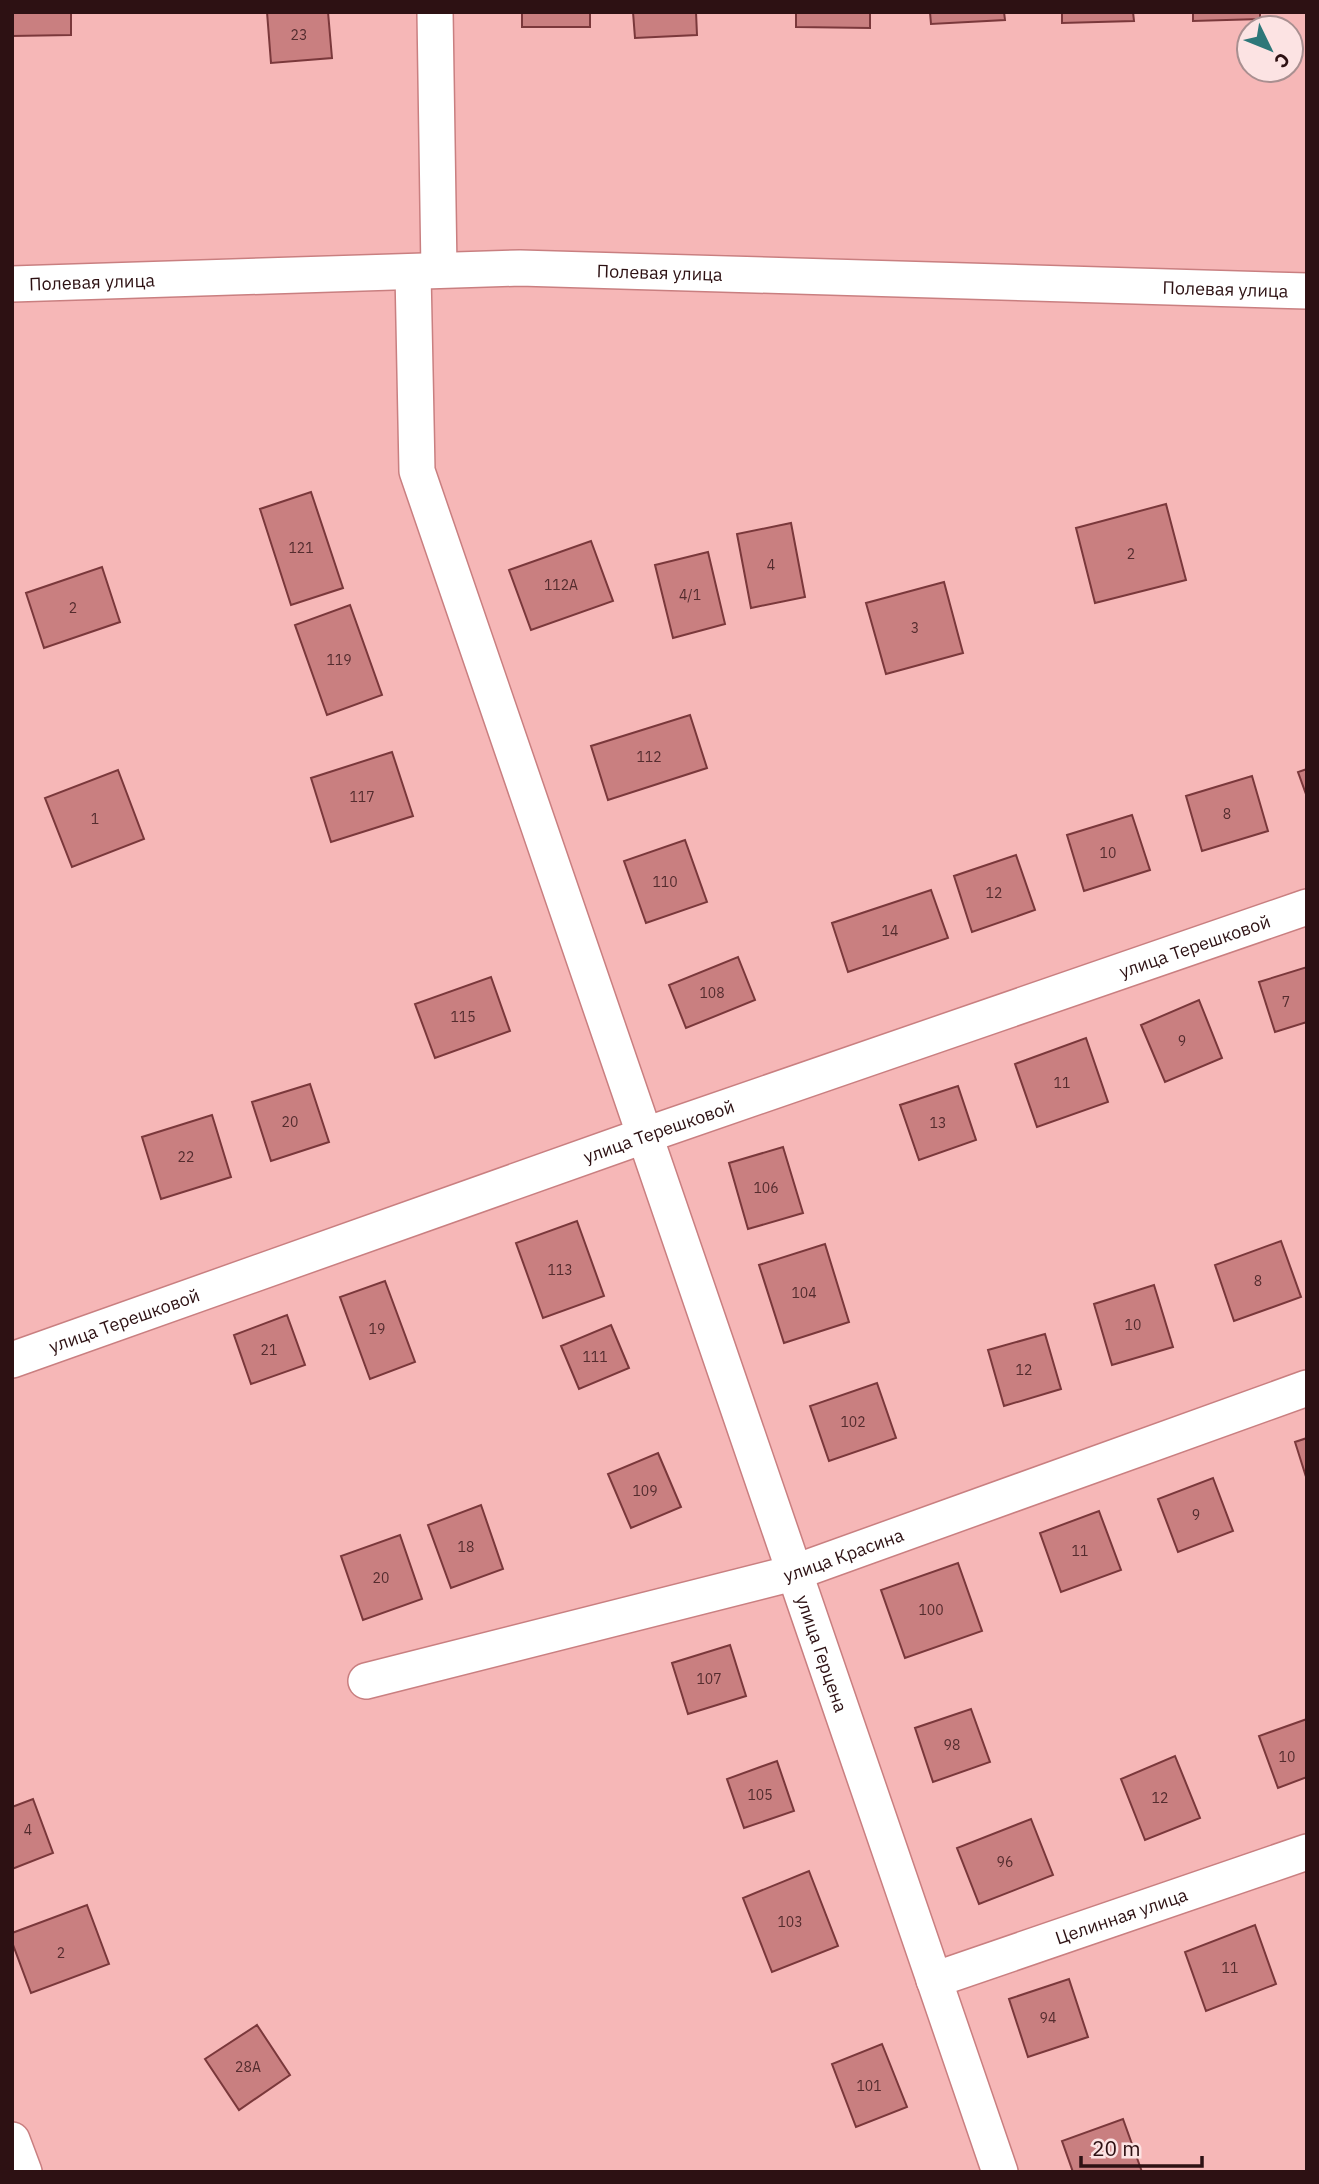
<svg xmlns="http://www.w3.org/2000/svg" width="1319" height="2184" font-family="'IBM Plex Sans',sans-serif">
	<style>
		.building { fill: #c97f80; stroke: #7a383b; stroke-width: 2 }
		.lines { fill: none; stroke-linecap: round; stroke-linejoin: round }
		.minor-casing { stroke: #c97f80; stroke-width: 38 }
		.minor { stroke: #fff; stroke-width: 35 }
		.labels { text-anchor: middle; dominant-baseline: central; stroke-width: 5; stroke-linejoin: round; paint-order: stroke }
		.number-label { font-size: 14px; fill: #542c2e }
		.street-label { font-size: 18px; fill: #2d1113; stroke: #fce3e3 }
	</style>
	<rect width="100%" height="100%" fill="#f6b7b7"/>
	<path class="building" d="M 12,12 L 71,12 L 71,35 L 12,36 Z
		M 267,12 L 328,12 L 332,58 L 271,63 Z
		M 522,12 L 590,12 L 590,27 L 522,27 Z
		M 633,12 L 696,12 L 697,35 L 635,38 Z
		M 796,12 L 870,12 L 870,28 L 796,27 Z
		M 930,12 L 1004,12 L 1005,20 L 931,24 Z
		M 1062,12 L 1133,12 L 1134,21 L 1062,23 Z
		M 1193,12 L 1260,12 L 1260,19 L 1193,21 Z
		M 311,492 L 343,588 L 291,605 L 260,509 Z
		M 1166,504 L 1186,580 L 1095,603 L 1076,528 Z
		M 791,523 L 805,597 L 751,608 L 737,534 Z
		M 591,541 L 613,601 L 531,630 L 509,570 Z
		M 708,552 L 725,624 L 673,638 L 655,565 Z
		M 102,567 L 120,622 L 44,648 L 26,593 Z
		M 944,582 L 963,653 L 886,674 L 866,603 Z
		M 350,605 L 382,695 L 327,715 L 295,625 Z
		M 690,715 L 707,768 L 608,800 L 591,746 Z
		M 392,752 L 413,816 L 331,842 L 311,778 Z
		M 1307,769 L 1307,797 L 1298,772 Z
		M 118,770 L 144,839 L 72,867 L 45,798 Z
		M 1252,776 L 1268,831 L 1202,851 L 1186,796 Z
		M 1132,815 L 1150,870 L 1084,891 L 1067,835 Z
		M 685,840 L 707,902 L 646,923 L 624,861 Z
		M 1016,855 L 1035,910 L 972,932 L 954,876 Z
		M 931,890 L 948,938 L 848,972 L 832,923 Z
		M 738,957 L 755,1000 L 686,1028 L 669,985 Z
		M 1307,967 L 1307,1022 L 1275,1032 L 1259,982 Z
		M 491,977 L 510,1031 L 435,1058 L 415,1004 Z
		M 1199,1000 L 1222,1058 L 1165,1082 L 1141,1025 Z
		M 1086,1038 L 1108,1102 L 1037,1127 L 1015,1064 Z
		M 310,1084 L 329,1142 L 271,1161 L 252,1102 Z
		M 958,1086 L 976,1140 L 919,1160 L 900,1105 Z
		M 212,1115 L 231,1177 L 161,1199 L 142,1137 Z
		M 783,1147 L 803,1213 L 748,1229 L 729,1163 Z
		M 577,1221 L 604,1296 L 543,1318 L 516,1243 Z
		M 1281,1241 L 1301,1297 L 1234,1321 L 1215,1265 Z
		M 825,1244 L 849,1322 L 784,1343 L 759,1265 Z
		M 385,1281 L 415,1362 L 370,1379 L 340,1297 Z
		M 1154,1285 L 1173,1347 L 1112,1365 L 1094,1304 Z
		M 287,1315 L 305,1365 L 251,1384 L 234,1335 Z
		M 611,1325 L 629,1368 L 579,1389 L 561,1346 Z
		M 1045,1334 L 1061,1389 L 1004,1406 L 988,1350 Z
		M 877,1383 L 896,1438 L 829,1461 L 810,1406 Z
		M 1307,1438 L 1307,1480 L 1295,1442 Z
		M 658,1453 L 681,1507 L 631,1528 L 608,1474 Z
		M 1213,1478 L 1233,1531 L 1178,1552 L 1158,1499 Z
		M 481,1505 L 503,1569 L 451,1588 L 428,1525 Z
		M 1099,1511 L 1121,1570 L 1061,1592 L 1040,1533 Z
		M 400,1535 L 422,1599 L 363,1620 L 341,1556 Z
		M 958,1563 L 982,1631 L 905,1658 L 881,1590 Z
		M 730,1645 L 746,1696 L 688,1714 L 672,1663 Z
		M 971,1709 L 990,1762 L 933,1782 L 915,1728 Z
		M 1307,1719 L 1307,1777 L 1278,1788 L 1259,1736 Z
		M 1175,1756 L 1200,1818 L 1145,1840 L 1121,1779 Z
		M 777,1761 L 794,1811 L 744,1828 L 727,1779 Z
		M 33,1799 L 53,1853 L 12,1869 L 12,1807 Z
		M 1031,1819 L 1053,1875 L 979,1904 L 957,1848 Z
		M 809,1871 L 838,1946 L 772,1972 L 743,1898 Z
		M 87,1905 L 109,1964 L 31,1993 L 12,1942 L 12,1933 Z
		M 1255,1925 L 1276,1984 L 1206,2011 L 1185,1952 Z
		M 1069,1979 L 1088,2037 L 1028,2057 L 1009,1999 Z
		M 257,2025 L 290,2075 L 239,2110 L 205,2059 Z
		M 882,2044 L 907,2107 L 856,2127 L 832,2064 Z
		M 1123,2119 L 1142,2172 L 1073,2172 L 1062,2141 Z"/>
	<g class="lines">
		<defs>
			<g id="minor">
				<path d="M 435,12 L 439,270"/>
				<path id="s1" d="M 413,272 L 417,471 L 1000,2172"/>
				<path id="s2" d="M 12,284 L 520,268 L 1307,291"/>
				<path id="s3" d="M 12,1360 L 643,1136 L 1307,907"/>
				<path id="s4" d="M 366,1681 L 793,1573 L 1307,1388"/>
				<path id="s5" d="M 934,1980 L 1307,1852"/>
				<path d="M 12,2140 L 24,2172"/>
			</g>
		</defs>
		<use href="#minor" class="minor-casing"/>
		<use href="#minor" class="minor"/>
	</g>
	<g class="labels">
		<g class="number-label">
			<text x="299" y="35">23</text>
			<text x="301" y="548">121</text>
			<text x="1131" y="554">2</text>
			<text x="771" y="565">4</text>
			<text x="561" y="585">112А</text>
			<text x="690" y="595">4/1</text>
			<text x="73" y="608">2</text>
			<text x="915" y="628">3</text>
			<text x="339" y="660">119</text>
			<text x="649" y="757">112</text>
			<text x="362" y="797">117</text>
			<text x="1227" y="814">8</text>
			<text x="95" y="819">1</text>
			<text x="1108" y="853">10</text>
			<text x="665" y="882">110</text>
			<text x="994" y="893">12</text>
			<text x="890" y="931">14</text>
			<text x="712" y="993">108</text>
			<text x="1286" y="1002">7</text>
			<text x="463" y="1017">115</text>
			<text x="1182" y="1041">9</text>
			<text x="1062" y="1083">11</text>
			<text x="290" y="1122">20</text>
			<text x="938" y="1123">13</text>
			<text x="186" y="1157">22</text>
			<text x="766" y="1188">106</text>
			<text x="560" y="1270">113</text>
			<text x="1258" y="1281">8</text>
			<text x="804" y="1293">104</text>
			<text x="1133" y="1325">10</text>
			<text x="377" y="1329">19</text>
			<text x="269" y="1350">21</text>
			<text x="595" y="1357">111</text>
			<text x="1024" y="1370">12</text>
			<text x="853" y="1422">102</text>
			<text x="645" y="1491">109</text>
			<text x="1196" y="1515">9</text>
			<text x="466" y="1547">18</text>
			<text x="1080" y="1551">11</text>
			<text x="381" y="1578">20</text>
			<text x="931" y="1610">100</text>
			<text x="709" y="1679">107</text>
			<text x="952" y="1745">98</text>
			<text x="1287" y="1757">10</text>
			<text x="760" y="1795">105</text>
			<text x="1160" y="1798">12</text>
			<text x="28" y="1830">4</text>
			<text x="1005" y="1862">96</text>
			<text x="790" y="1922">103</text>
			<text x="61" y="1953">2</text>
			<text x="1230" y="1968">11</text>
			<text x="1048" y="2018">94</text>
			<text x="248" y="2067">28А</text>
			<text x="869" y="2086">101</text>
		</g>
		<g class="street-label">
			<text stroke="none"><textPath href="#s2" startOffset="648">Полевая улица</textPath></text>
			<text stroke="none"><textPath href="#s2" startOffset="80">Полевая улица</textPath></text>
			<text stroke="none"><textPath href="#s2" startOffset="1214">Полевая улица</textPath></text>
			<text stroke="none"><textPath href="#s3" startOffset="1253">улица Терешковой</textPath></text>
			<text stroke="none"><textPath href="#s3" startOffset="686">улица Терешковой</textPath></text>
			<text stroke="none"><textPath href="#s3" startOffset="119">улица Терешковой</textPath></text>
			<text stroke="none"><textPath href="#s4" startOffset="494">улица Красина</textPath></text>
			<text stroke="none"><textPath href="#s1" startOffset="1449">улица Герцена</textPath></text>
			<text stroke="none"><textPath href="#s5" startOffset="198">Целинная улица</textPath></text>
		</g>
	</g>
	<rect width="1319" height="2184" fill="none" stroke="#2d1113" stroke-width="28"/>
	<g transform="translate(1270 49) rotate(133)"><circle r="33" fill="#fce3e3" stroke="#a98f90" stroke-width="2"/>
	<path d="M0-5L12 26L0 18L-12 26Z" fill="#2d7779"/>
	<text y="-10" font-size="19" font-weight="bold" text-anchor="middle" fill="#2d1113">С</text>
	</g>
	<path d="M1081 2156v10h121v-10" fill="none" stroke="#2d1113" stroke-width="3.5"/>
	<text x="1092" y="2156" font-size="21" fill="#2d1113" stroke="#fce3e3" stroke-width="5" paint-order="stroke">20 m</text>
</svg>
